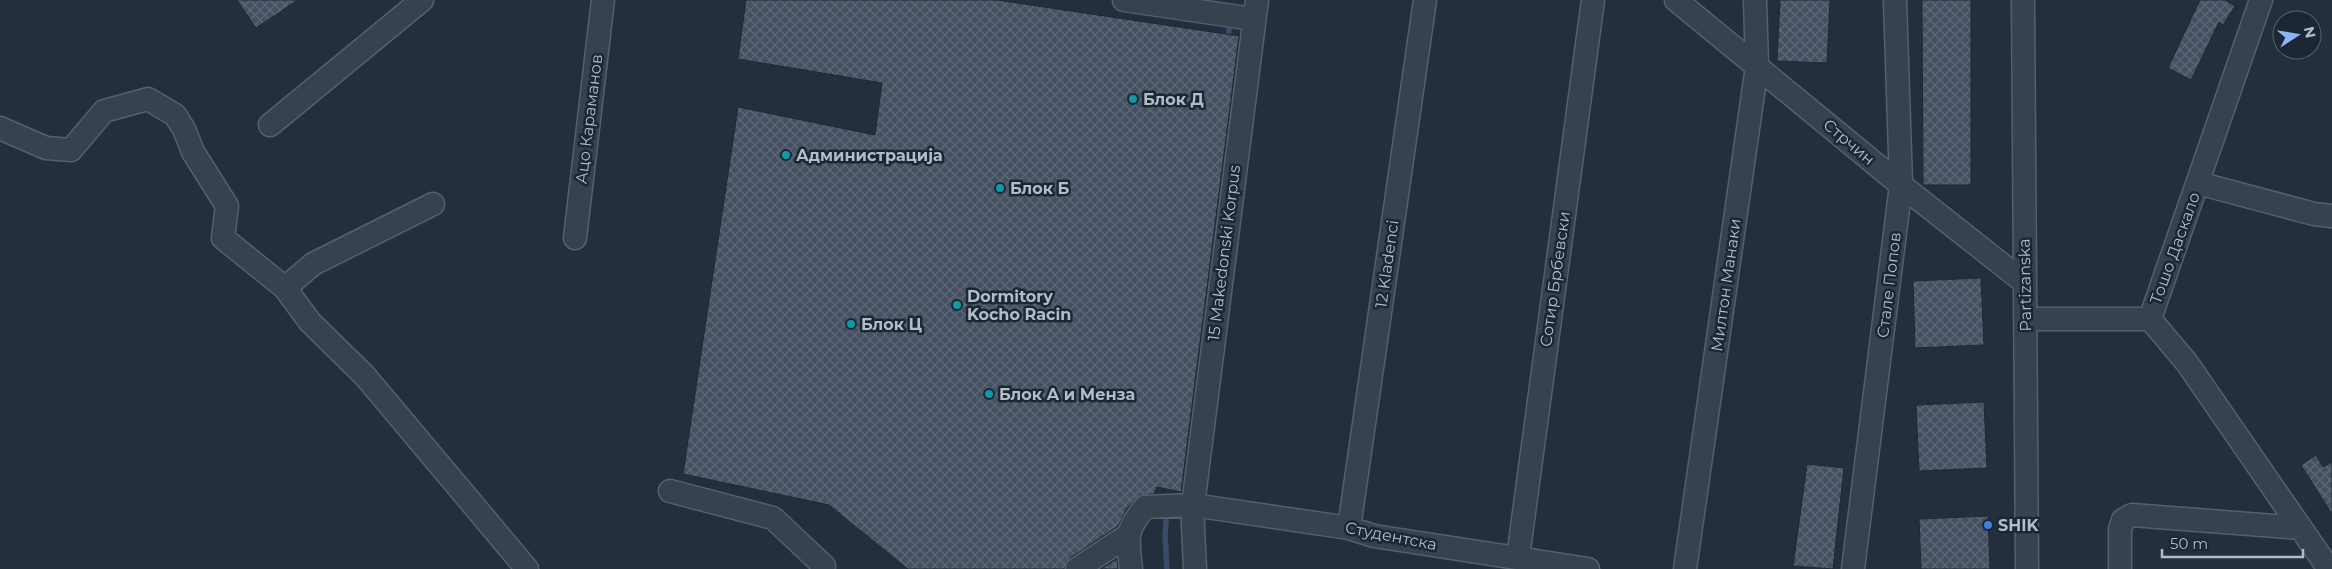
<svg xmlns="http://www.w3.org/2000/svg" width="2332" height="569" font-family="Montserrat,sans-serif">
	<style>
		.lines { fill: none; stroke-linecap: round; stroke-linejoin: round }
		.stream { stroke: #394c67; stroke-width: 5.5 }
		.building { fill: url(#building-cross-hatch); stroke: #1f2835 }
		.minor-casing { stroke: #565f6c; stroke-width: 25 }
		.minor { stroke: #38414e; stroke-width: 22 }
		.culture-dot { fill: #0f9aa8; stroke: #1d2633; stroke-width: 2 }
		.shop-dot { fill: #3f7fe0; stroke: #1d2633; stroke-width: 2 }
		.labels { text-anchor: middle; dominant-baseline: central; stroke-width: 5; stroke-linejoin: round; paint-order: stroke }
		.poi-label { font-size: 16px; font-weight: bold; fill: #b4bcc9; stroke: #1d2633; text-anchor: start }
		.street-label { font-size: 16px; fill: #b4bcc9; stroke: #1d2633 }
	</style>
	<defs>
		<pattern id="building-cross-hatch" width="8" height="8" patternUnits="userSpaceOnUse" patternTransform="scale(1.25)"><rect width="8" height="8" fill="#455162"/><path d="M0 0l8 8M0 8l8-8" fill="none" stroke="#5d6877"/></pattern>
	</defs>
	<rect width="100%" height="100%" fill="#242f3e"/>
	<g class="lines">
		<path class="stream" d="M 1228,40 L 1230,19
			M 1167,510 L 1165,536 L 1167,569"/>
	</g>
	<path class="building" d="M 237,0 L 298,0 L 256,28 Z
		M 746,0 L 997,0 L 1239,36 L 1181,492 L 1157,487 L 1154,494 L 1139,496 L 1127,508 L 1118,526 L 1070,558 L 1064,569 L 908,569 L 829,505 L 683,474 L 738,107 L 875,135 L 882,83 L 738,59 Z
		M 1780,0 L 1830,0 L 1827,63 L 1777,61 Z
		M 1922,0 L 1971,0 L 1971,185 L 1923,185 Z
		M 2200,0 L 2225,0 L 2235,6 L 2223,25 L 2219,22 L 2191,80 L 2168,68 Z
		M 1981,278 L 1984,345 L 1915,348 L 1913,281 Z
		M 1984,402 L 1987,468 L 1919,471 L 1916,405 Z
		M 2316,455 L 2323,467 L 2332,462 L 2332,514 L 2301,465 Z
		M 1807,464 L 1844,468 L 1833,569 L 1793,566 Z
		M 1988,516 L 1990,569 L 1921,569 L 1919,519 Z
		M 1117,559 L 1118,569 L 1101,569 Z"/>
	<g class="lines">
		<defs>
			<path id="minor" d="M 1124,0 L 1253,19
				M 1676,0 L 1901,185 L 2024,282
				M 2023,0 L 2027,569
				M 270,125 L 422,0
				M 0,128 L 46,148 L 71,150 L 104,111 L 148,99 L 175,115 L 184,129 L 193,152 L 227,206 L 223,238 L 285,288 L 310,322 L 365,376 L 527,569
				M 2198,183 L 2314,214 L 2332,216
				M 575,238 L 603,0
				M 285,288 L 313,264 L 433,204
				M 2025,319 L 2150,319
				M 2150,319 L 2261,0
				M 2150,319 L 2187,363 L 2329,569
				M 670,491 L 773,518 L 824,566
				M 1192,505 L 1195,569
				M 1193,505 L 1257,0
				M 1349,528 L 1425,0
				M 1518,557 L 1593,0
				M 1077,569 L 1127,536
				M 1131,569 C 1128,539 1124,532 1145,507 L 1193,505 L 1349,528 L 1374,536 L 1588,569
				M 1685,569 L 1757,66 L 1755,0
				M 1853,569 L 1901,185 L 1895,0
				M 2120,569 L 2120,529 L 2123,520 L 2132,515 L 2301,528"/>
		</defs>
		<use href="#minor" class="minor-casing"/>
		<use href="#minor" class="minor"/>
	</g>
	<g class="culture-dot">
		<circle cx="1133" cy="99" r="5"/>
		<circle cx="786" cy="155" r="5"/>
		<circle cx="1000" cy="188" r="5"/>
		<circle cx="957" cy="305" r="5"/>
		<circle cx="851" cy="324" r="5"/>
		<circle cx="989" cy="394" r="5"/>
	</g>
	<circle class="shop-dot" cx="1988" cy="525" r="5"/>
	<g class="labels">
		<g class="poi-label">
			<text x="1143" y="99">Блок Д</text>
			<text x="796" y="155">Администрација</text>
			<text x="1010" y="188">Блок Б</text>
			<text x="967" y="296">Dormitory<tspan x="967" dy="18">Kocho Racin</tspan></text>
			<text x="861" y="324">Блок Ц</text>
			<text x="999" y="394">Блок А и Менза</text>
			<text x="1998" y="525">SHIK</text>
		</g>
		<g class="street-label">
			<text transform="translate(589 119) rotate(-83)">Ацо Караманов</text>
			<text transform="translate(1849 142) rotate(40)">Стрчин</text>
			<text transform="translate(2175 248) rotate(-70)">Тошо Даскало</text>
			<text transform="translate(1224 253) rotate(-83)">15 Makedonski Korpus</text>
			<text transform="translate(1387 264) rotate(-82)">12 Kladenci</text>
			<text transform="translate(1555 279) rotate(-82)">Сотир Брбевски</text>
			<text transform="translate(1726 285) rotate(-82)">Милтон Манаки</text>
			<text transform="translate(1889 285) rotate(-83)">Стале Попов</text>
			<text transform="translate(2025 285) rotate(-91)">Partizanska</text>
			<text transform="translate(1391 536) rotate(11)">Студентска</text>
		</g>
	</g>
	<g transform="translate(2297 35) rotate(78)"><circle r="24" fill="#1d2633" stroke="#59626f"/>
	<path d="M0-4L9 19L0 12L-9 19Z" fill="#8ab4f8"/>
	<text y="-8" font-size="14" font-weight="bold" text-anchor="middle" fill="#b4bcc9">N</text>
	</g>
	<path d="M2162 549v8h141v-8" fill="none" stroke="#b4bcc9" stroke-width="2.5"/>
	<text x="2170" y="549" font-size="15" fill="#b4bcc9" stroke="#1d2633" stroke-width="4" paint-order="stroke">50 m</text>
</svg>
